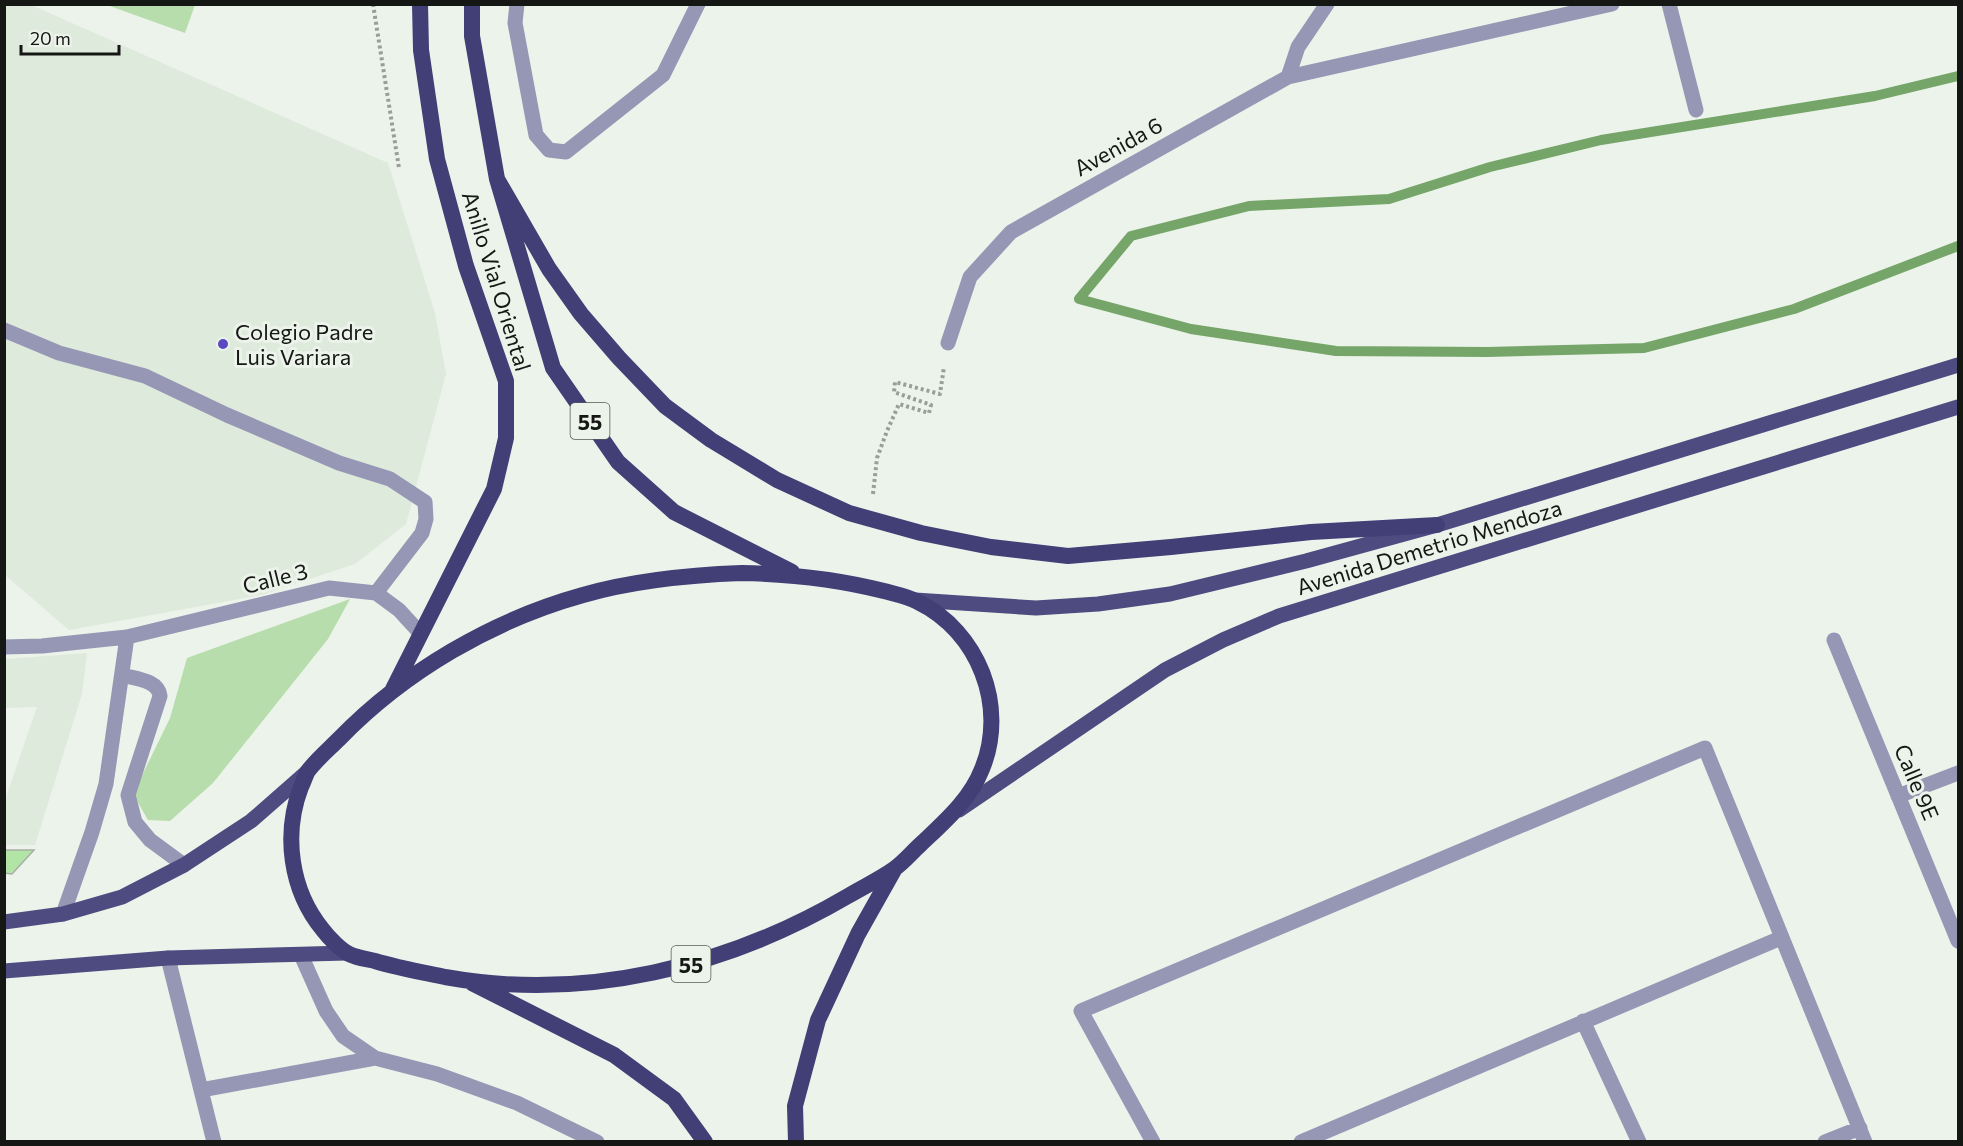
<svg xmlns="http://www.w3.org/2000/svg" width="1963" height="1146" font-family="Commissioner,sans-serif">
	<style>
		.built { fill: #deeadb }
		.green { fill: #b7ddad }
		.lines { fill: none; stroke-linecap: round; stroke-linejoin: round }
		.stream { stroke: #75a568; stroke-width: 10 }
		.building { fill: #b2e5a5; stroke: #a8afa7; stroke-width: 1.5 }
		.path { stroke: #999e97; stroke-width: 4; stroke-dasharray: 3 3; stroke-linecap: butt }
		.service { stroke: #9696b5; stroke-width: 15 }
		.minor { stroke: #9696b5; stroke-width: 15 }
		.primary { stroke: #4e4b80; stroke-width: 15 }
		.trunk { stroke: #423e76; stroke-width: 16 }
		.poi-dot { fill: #5b49c1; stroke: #ecf3ea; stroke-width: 2 }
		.labels { text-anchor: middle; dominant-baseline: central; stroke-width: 6; stroke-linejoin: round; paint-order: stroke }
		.shield { fill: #ecf3ea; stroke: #565955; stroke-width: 1.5 }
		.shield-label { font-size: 21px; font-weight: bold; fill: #151715 }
		.street-label { font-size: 22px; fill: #151715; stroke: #ecf3ea }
		.poi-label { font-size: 22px; fill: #151715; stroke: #ecf3ea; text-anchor: start }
	</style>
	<rect width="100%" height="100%" fill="#ecf3ea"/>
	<path class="built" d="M 29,4 L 388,163 L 435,313 L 446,374 L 406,524 L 355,564 L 261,595 L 69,630 L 5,575 L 4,5 Z
		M 87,653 L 82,694 L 35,845 L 5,845 L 5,800 L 37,707 L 5,708 L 5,659 Z"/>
	<path class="green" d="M 107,5 L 195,5 L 185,33 Z
		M 350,599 L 328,639 L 213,783 L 170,821 L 148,820 L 133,794 L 170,718 L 187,658 Z"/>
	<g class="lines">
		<path class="stream" d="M 1958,76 L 1875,96 L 1601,140 L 1490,167 L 1389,199 L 1249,206 L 1131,236 L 1079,299 L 1191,329 L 1336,351 L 1487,352 L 1644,348 L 1794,309 L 1958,246"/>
	</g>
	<path class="building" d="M 4,850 L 34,850 L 12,874 L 4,873 Z"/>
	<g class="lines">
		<path class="path" d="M 373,4 L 399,168
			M 873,494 L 877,458 L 887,431 L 899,404 L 929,413 L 931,405 L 894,392 L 895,382 L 940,394 L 944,367"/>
		<path class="service" d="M 4,330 L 59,353 L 145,376 L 227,415 L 339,463 L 390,479 L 425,502 L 426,519 L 422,533 L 376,593
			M 301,955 L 326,1011 L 343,1036 L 375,1058 L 437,1074 L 517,1103 L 597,1142
			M 168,958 L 214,1142
			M 201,1090 L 375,1058"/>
		<path class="minor" d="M 517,4 L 515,23 L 536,135 L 549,150 L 566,152 L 663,75 L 698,4
			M 1669,4 L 1696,110
			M 1288,77 L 1298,47 L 1327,4
			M 948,343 L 970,277 L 1011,232 L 1288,77 L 1612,4
			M 1834,640 L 1958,941
			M 4,647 L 42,646 L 127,637 L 329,588 L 376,593 L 399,610 L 421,634
			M 122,675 C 136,679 158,680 160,696 L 128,795 L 135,822 L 150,840 L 184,865
			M 1898,796 L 1958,773
			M 63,914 L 92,832 L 106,784 L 127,637
			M 1583,1021 L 1639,1142
			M 1153,1142 L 1081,1011 L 1705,748 L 1865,1142
			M 1301,1142 L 1781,938
			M 1825,1142 L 1860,1128"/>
		<path class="primary" d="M 915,600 L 1036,608 L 1098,604 L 1170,594 L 1306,561 L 1437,525 L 1958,365
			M 959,810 L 1165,670 L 1223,640 L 1279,616 L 1958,407
			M 4,922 L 63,914 L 122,897 L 184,865 L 251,821 L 307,772
			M 4,971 L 168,958 L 347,953"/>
		<path class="trunk" d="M 472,4 L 472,36 L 497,179 L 553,368 L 618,462 L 674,512 L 792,572
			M 497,179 L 549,269 L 581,314 L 619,358 L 665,406 L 711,440 L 777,480 L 849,513 L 921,533 L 991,547 L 1068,556 L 1171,547 L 1311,532 L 1437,525
			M 742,573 C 791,574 837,579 884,591 C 895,594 907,596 918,602 C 978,631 1008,706 982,769 C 970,800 944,822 921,844 C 912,852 904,862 894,869 C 880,879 863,887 848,896 C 727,967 585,1002 445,977 C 421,972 398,968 375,961 C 367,959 357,958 349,954 C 341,950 329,938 323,930 C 290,890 283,834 301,787 C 303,783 306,774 308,771 C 317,759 329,749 339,739 C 405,671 493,620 583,595 C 635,580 688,575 742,573 Z
			M 393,689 L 494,489 L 506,438 L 506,381 L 466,266 L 437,159 L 421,50 L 420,4
			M 472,983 L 614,1055 L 674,1099 L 705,1142
			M 796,1142 L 795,1106 L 818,1020 L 858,934 L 894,870"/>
	</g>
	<circle class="poi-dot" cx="223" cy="344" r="6"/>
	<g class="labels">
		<g class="shield">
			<rect x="570.5" y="403" width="39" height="36" rx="4.5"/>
			<rect x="671.5" y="946" width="39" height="36" rx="4.5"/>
		</g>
		<g class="shield-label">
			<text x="590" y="421">55</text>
			<text x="691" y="964">55</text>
		</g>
		<g class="street-label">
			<text transform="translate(1118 146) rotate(-29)">Avenida 6</text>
			<text transform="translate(497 281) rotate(73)">Anillo Vial Oriental</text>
			<text transform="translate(1429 547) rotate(-17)">Avenida Demetrio Mendoza</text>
			<text transform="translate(275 578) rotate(-14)">Calle 3</text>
			<text transform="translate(1917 782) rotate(67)">Calle 9E</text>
		</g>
		<g class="poi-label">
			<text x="235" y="331">Colegio Padre<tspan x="235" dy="25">Luis Variara</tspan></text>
		</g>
	</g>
	<rect width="1963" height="1146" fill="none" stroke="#151715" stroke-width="12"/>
	<path d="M21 45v9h98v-9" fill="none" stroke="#151715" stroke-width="3"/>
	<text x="30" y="45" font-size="18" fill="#151715" stroke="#ecf3ea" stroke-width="4.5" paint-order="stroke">20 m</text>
</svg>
